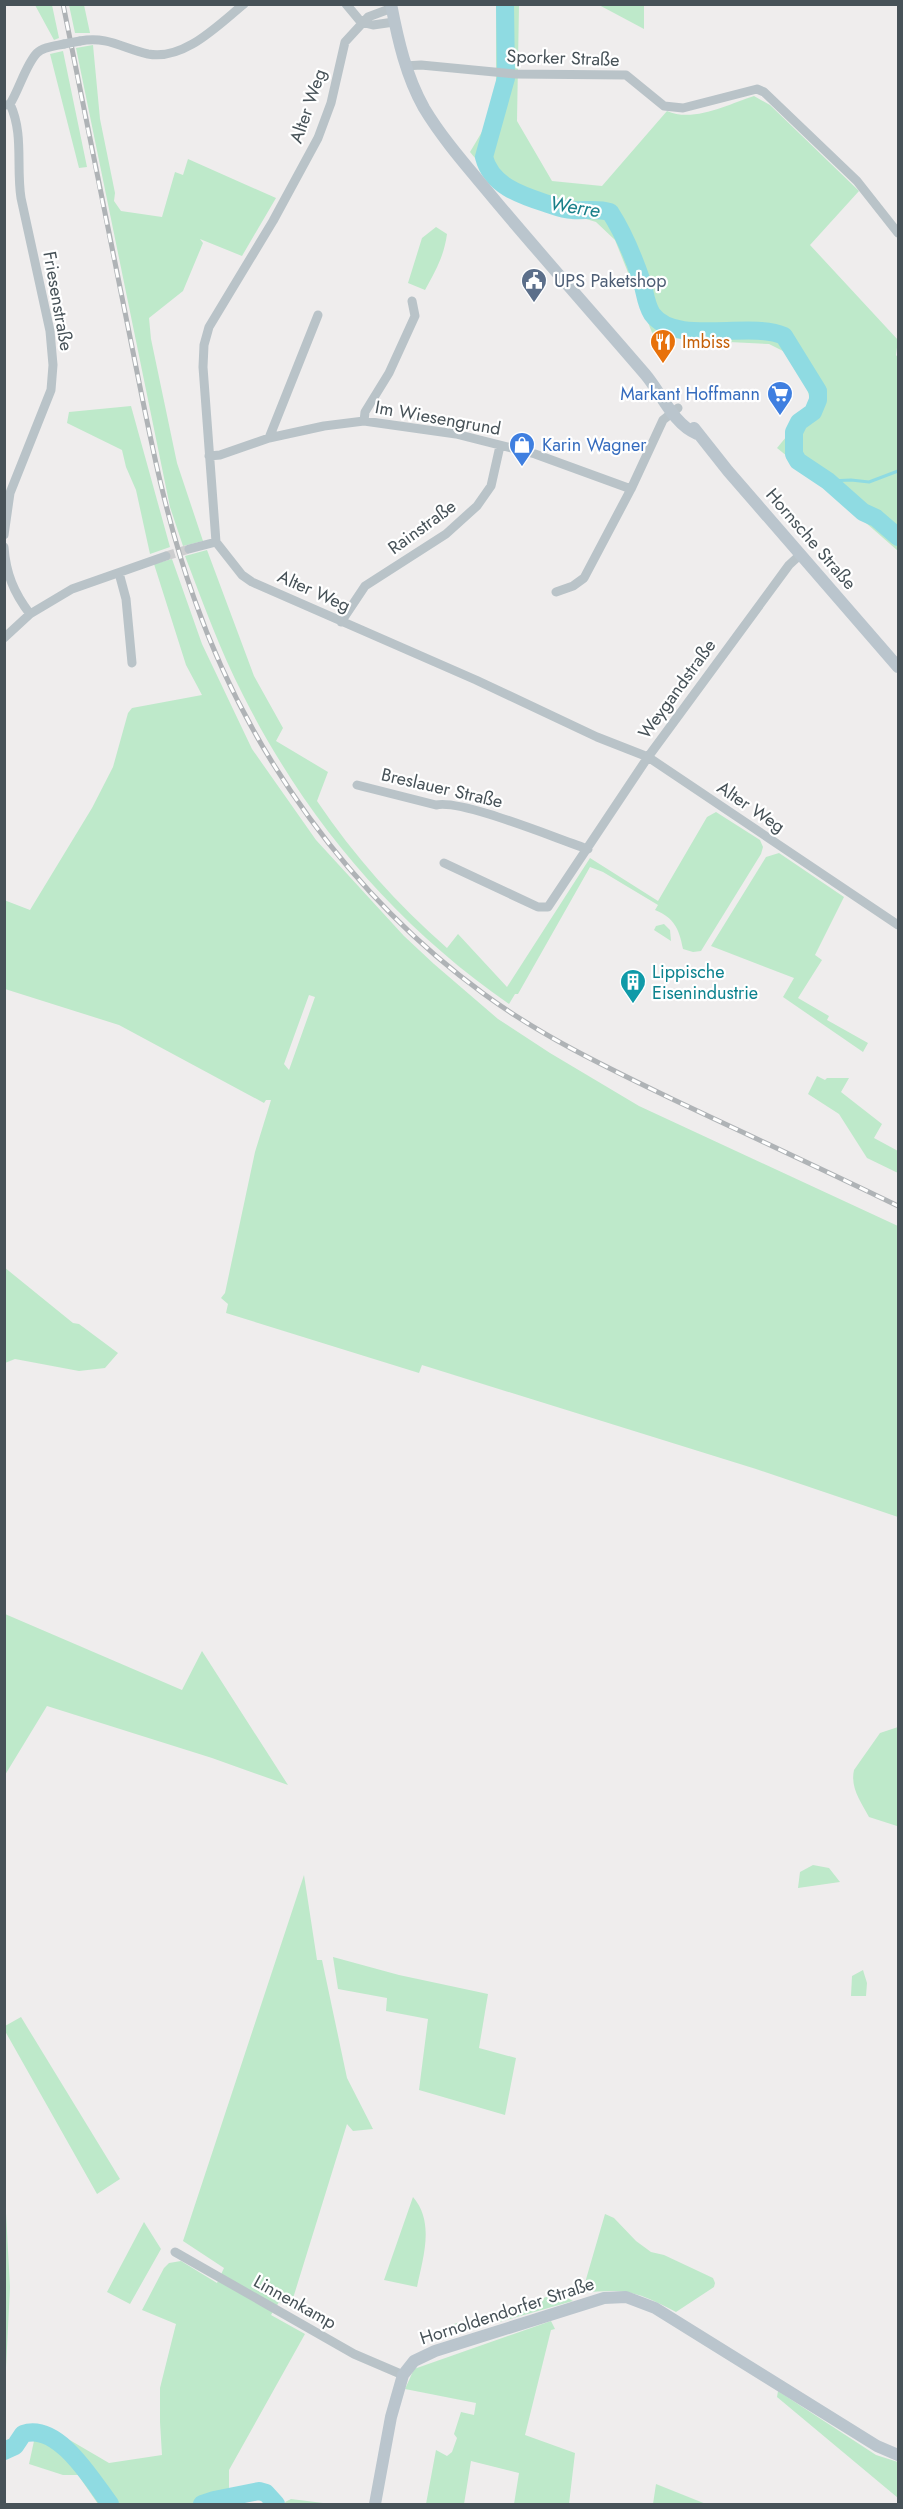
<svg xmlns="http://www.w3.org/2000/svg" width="903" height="2509" font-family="Jost,sans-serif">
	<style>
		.green { fill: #bee9ca; fill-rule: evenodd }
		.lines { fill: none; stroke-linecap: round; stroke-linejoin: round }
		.stream { stroke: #8fdbe2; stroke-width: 3 }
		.river { stroke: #8fdbe2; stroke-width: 18 }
		.street-tunnel { stroke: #cdcecf; stroke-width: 9; stroke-dasharray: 9 4.5; stroke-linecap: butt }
		.street { stroke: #b9c3c8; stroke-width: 9 }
		.secondary { stroke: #bac5cd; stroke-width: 12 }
		.rail-casing { stroke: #afb3b6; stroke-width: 5 }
		.rail { stroke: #fff; stroke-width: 3; stroke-dasharray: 9; stroke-linecap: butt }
		.street-bridge { stroke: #b9c3c8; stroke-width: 9 }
		.labels { text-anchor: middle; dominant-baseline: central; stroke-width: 4.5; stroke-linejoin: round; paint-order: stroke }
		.street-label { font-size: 18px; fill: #475258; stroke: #fff }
		.service-label { font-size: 18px; fill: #4e5e75; stroke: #fff; text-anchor: start }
		.food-label { font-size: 18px; fill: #c56008; stroke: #fff; text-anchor: start }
		.shop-label { font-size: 18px; fill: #366cbe; stroke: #fff; text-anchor: end }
		.culture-label { font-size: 18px; fill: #0d838f; stroke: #fff; text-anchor: start }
		.water-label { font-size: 20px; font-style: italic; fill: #19808a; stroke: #fff }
	</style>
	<rect width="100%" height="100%" fill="#efeded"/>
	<path class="green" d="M 35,5 L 52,5 L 59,38 L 54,40 Z
		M 69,5 L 84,5 L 90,33 L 75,33 Z
		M 496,5 L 519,5 L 517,121 L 552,181 L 602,186 L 667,111 C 693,123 729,104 754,96 L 770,105 L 859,191 L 810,245 L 898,340 L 896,355 L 898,358 L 898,551 L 825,487 L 831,481 L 824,486 L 777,448 L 796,425 L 810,400 L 803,372 L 783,351 L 769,344 L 689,340 L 653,335 L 615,240 L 596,222 L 505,194 L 470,152 L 489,120 L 496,94 Z
		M 599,5 L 644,5 L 644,29 Z
		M 93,45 L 100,119 L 115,193 L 114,201 L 121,211 L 162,217 L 175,172 L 183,175 L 188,159 L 276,198 L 242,256 L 200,239 L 203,243 L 183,291 L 149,318 L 151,339 L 177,463 L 203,541 L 183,546 L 170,507 L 76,48 Z
		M 63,51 L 87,167 L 79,168 L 50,54 Z
		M 436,227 L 447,234 C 444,256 436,270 425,290 L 408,283 L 422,238 Z
		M 131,406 L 170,547 L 150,554 L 136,490 L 126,467 L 122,450 L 67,423 L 69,412 Z
		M 207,550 L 254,676 L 283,728 L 276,741 L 328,772 L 317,801 C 354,856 397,904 447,948 L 458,934 L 507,987 L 590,858 L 658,901 L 707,817 L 716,812 L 760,840 L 763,847 L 761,854 L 701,951 L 693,952 L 683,949 C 679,928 674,918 655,910 L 658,905 L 603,872 L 590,867 L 518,994 L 515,994 L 509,1004 C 394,924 306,820 243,695 C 220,650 203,603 185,556 Z
		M 172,559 L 202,644 L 252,749 L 316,840 L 404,936 L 434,964 L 498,1019 L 550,1053 L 639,1106 L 898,1226 L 898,1517 L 756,1469 L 422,1365 L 419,1373 L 226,1313 L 228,1304 L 221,1298 L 225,1293 L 255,1152 L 271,1100 L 266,1100 L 264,1103 L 119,1025 L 5,989 L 4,900 L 30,910 L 92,808 L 113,767 L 128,713 L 132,708 L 202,695 L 186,665 L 154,564 ZM 309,995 L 315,997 L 289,1070 L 284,1064 Z
		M 779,853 L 844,897 L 815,955 L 822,960 L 798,998 L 829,1016 L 827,1020 L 868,1043 L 863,1052 L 783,997 L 794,978 L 711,946 L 766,857 Z
		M 664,924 L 670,930 L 671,941 L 654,930 L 656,926 Z
		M 817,1076 L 825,1080 L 827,1078 L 849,1078 L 841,1092 L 882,1124 L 874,1138 L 898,1151 L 898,1173 L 867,1158 L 839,1114 L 808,1094 Z
		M 4,1267 L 73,1323 L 79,1324 L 118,1353 L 105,1368 L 79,1371 L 15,1359 L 5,1363 Z
		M 5,1614 L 182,1690 L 202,1651 L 288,1785 L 212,1758 L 47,1706 L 5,1775 Z
		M 898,1727 L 898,1825 L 897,1826 L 869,1817 C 861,1802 850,1788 854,1770 L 880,1733 Z
		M 813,1865 L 829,1868 L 840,1882 L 798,1888 L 800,1872 Z
		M 304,1875 L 317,1960 L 322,1960 L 347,2078 L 373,2129 L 353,2131 L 347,2124 L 290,2308 L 279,2302 L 271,2315 L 305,2334 L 229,2470 L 229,2501 L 219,2504 L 98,2504 L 78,2475 L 63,2475 L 29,2464 L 34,2441 L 50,2434 L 68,2439 L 109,2463 L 162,2455 L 160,2422 L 160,2388 L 176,2324 L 142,2310 L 164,2268 L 169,2263 L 181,2261 L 217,2283 L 224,2268 L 183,2241 Z
		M 333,1957 L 399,1975 L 488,1994 L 479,2048 L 516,2058 L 505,2115 L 419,2090 L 428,2019 L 386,2011 L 387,1998 L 338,1989 Z
		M 863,1970 L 867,1983 L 866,1996 L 851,1996 L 852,1976 Z
		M 21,2017 L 120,2179 L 97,2194 L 5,2031 L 5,2026 Z
		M 4,2176 L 10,2287 L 5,2388 L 4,2387 Z
		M 413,2197 C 435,2222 423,2258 417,2287 L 384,2280 Z
		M 605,2214 L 614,2218 L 636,2241 L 651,2252 L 664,2255 L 713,2278 L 715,2283 L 714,2287 L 676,2312 C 638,2292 626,2288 582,2293 Z
		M 144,2222 L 161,2249 L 130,2304 L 107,2292 Z
		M 558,2293 L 573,2301 L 499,2322 L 496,2314 Z
		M 469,2319 L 478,2328 L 446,2337 L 448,2326 Z
		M 551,2321 L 555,2329 L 551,2330 L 525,2435 L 575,2453 L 569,2504 L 514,2504 L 519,2473 L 471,2461 L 464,2504 L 426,2504 L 436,2450 L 447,2456 L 452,2452 L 457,2438 L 454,2434 L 461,2412 L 474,2415 L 476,2403 L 405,2389 L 414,2369 Z
		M 778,2391 L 876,2455 L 898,2462 L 898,2498 L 777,2397 Z
		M 656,2484 L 706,2504 L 653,2504 Z
		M 291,2499 L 331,2504 L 286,2504 L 285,2502 Z"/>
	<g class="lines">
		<path class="stream" d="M 828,481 L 851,480 L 869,482 L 898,471"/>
		<path class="river" d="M 505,4 L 506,78 L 484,157 C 491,185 520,195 545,203 C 554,206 563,210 572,210 C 585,211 597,208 610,212 C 623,232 633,256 641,279 C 645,290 645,303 652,314 C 676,347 749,320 784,336 L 818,391 L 818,400 L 813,412 L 799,422 L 794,432 L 794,454 L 798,461 L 828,481 L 863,512 L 876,518 L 898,537
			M 4,2451 L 15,2446 L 23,2434 C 58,2422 92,2480 110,2504
			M 202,2504 L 214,2500 L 259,2491 L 266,2493 L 276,2504"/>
		<path class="street-tunnel" d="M 166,556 L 189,549"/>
		<path class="street" d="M 346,4 L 361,22 L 373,25 L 394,22
			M 392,8 L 368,17 L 345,42 L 331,103 L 318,138 L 273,221 L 209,327 L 204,345 L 203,367 L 216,542 L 242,575 L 252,582 L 476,680 L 597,737 L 648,757 L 898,925
			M 80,41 C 108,36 122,48 148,54 C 184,61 218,25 244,4
			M 405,66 L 421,65 L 515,74 L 626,75 L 664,106 L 683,108 L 757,89 L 764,92 L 857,181 L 898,233
			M 6,105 L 10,104 C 19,90 26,64 37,53 C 43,47 55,46 64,44
			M 364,421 L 365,412 L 389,373 L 415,316 L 412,301
			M 269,438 L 318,315
			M 209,456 L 220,455 L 269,438 L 324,426 L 364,421 L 456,434 L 535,454 L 631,489 L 663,420 L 678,408
			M 4,535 L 10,493 L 51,390 L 53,365 L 50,331 L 21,198 C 16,166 24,134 10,104
			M 4,547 C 6,574 14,593 30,614
			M 189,549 L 216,542
			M 119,573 L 126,599 L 132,663
			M 556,592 L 573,586 L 584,578 L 631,489
			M 341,622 L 365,586 L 446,534 L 477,506 L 491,486 L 500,446
			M 4,638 L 30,614 L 72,589 L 166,556
			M 357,785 L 436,805 C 462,799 557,839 588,849
			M 444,863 L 538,907 L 548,907 L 648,757 L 789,565 L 801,554
			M 175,2252 L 354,2354 L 403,2375"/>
		<path class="secondary" d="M 391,4 C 398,40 406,76 424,108 C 445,143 473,173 499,205 C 547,262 596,317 645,374 C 662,394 673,424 697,434
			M 694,428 L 728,471 L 898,667
			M 375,2504 L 391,2417 L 403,2375 L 414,2361 L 435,2351 L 604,2298 L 626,2297 L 655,2308 L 877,2446 L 898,2455"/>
		<defs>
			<path id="rail" d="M 63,4 C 84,110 105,216 127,322 C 146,415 162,509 194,598 C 248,753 351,897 484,994 C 541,1036 606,1067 670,1098 C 746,1134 822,1169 898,1206"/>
		</defs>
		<use href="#rail" class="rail-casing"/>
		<use href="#rail" class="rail"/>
		<path class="street-bridge" d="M 64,44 L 80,41"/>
	</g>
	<defs>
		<symbol id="civic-pin" viewBox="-11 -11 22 30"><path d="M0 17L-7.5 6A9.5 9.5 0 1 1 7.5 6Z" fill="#5c6f8a" stroke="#fff"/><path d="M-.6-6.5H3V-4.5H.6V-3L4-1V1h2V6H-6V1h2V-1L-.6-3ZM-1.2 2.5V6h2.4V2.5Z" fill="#fff"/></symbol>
		<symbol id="restaurant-pin" viewBox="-11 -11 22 30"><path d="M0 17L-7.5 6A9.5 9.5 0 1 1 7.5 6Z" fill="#e8710a" stroke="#fff"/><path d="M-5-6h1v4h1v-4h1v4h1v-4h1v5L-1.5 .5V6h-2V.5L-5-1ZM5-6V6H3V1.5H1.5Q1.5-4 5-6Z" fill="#fff"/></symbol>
		<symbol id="supermarket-pin" viewBox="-11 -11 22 30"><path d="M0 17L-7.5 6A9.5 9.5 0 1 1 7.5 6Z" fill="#3f7fe0" stroke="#fff"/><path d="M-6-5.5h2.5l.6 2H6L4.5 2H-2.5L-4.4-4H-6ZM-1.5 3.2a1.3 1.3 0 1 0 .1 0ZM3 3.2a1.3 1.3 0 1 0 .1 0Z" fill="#fff"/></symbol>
		<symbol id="shop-pin" viewBox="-11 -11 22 30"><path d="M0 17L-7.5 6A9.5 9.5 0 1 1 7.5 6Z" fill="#3f7fe0" stroke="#fff"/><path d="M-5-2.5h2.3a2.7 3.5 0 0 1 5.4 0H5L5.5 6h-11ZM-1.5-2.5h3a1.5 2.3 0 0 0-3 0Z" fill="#fff"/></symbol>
		<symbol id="building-pin" viewBox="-11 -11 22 30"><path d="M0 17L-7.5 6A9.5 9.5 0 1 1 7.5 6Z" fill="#0f9aa8" stroke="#fff"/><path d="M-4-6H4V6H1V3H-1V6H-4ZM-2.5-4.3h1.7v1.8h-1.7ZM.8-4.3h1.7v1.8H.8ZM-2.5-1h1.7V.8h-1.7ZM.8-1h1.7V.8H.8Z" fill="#fff"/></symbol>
	</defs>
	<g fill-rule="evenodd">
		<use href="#civic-pin" x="519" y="266" width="30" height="40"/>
		<use href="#restaurant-pin" x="648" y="327" width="30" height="40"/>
		<use href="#supermarket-pin" x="765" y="379" width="30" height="40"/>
		<use href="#shop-pin" x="507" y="430" width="30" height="40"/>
		<use href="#building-pin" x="618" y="967" width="30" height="40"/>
	</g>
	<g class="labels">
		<g class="street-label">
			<text transform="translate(563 58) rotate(2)">Sporker Straße</text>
			<text transform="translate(308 106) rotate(-71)">Alter Weg</text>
			<text transform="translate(58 301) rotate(80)">Friesenstraße</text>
			<text transform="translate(438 418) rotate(10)">Im Wiesengrund</text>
			<text transform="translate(422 527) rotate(-36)">Rainstraße</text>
			<text transform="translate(811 539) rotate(49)">Hornsche Straße</text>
			<text transform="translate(314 591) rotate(24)">Alter Weg</text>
			<text transform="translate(677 689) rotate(-54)">Weygandstraße</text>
			<text transform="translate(442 788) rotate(13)">Breslauer Straße</text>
			<text transform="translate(751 807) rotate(34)">Alter Weg</text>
			<text transform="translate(295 2302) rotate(29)">Linnenkamp</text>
			<text transform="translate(507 2311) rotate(-18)">Hornoldendorfer Straße</text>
		</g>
		<g class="service-label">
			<text x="554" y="281">UPS Paketshop</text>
		</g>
		<g class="food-label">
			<text x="682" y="342">Imbiss</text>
		</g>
		<g class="shop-label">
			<text x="760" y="394">Markant Hoffmann</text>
			<text x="542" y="445" text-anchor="start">Karin Wagner</text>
		</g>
		<g class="culture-label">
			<text x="652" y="972">Lippische<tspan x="652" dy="21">Eisenindustrie</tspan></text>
		</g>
		<g class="water-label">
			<text transform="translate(575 207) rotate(9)">Werre</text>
		</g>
	</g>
	<rect width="903" height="2509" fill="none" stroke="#475258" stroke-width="12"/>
</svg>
